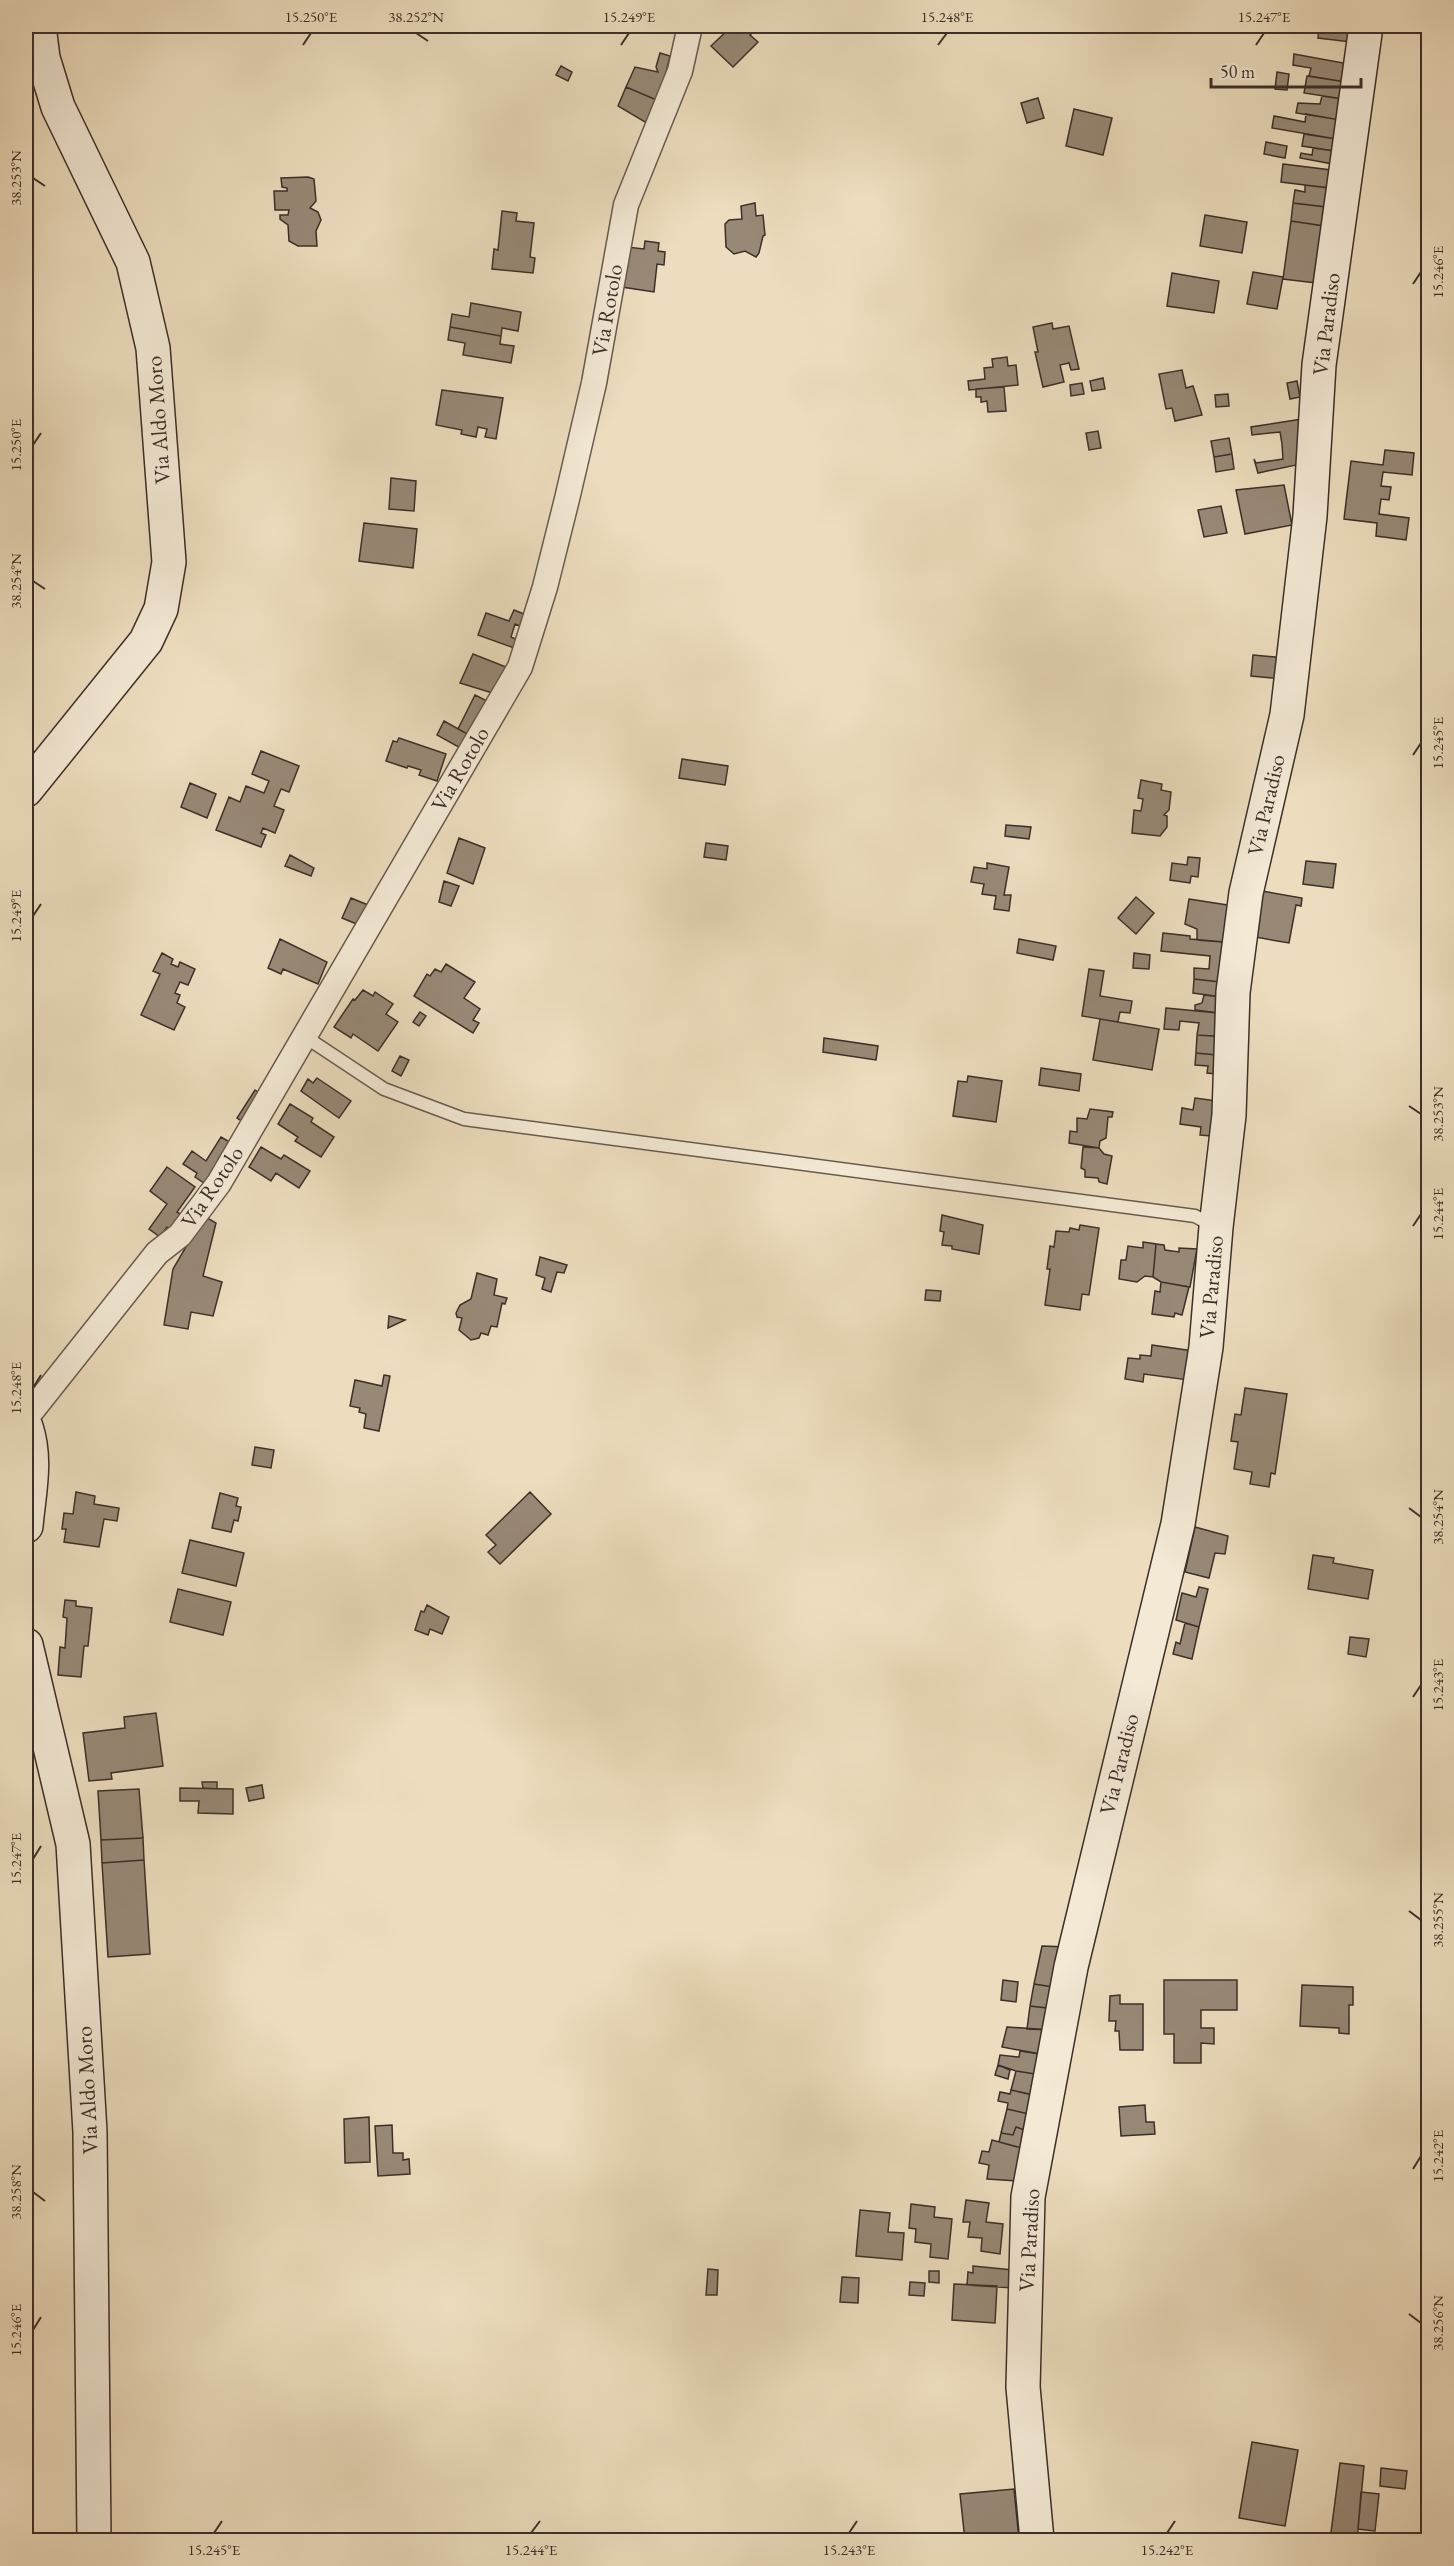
<svg xmlns="http://www.w3.org/2000/svg" width="1454" height="2566" font-family="'EB Garamond',serif">
	<style>
		.building { fill: #988977; stroke: #3c2f2a; stroke-width: 1.5 }
		.lines { fill: none; stroke-linecap: round; stroke-linejoin: round }
		.lane-casing { stroke: #685a4f; stroke-width: 15 }
		.street-casing { stroke: #685a4f; stroke-width: 27 }
		.secondary-casing { stroke: #3c2f2a; stroke-width: 36 }
		.lane { stroke: #f3e9d5; stroke-width: 12 }
		.street { stroke: #f3e9d5; stroke-width: 24 }
		.secondary { stroke: #f3e9d5; stroke-width: 33 }
		.ticks { fill: none; stroke: #3c2f2a; stroke-width: 2 }
		.labels { text-anchor: middle; dominant-baseline: central; stroke-width: 4.5; stroke-linejoin: round; paint-order: stroke }
		.street-label { font-size: 22px; fill: #3c2f2a; stroke: #f3e9d5 }
		.neatline { fill: none; stroke: #3c2f2a; stroke-width: 2 }
		.ticks-label { font-size: 15px; text-anchor: middle; fill: #3c2f2a }
	</style>
	<rect width="100%" height="100%" fill="#edddbe"/>
	<filter id="stains"><feTurbulence type="fractalNoise" baseFrequency=".00333" numOctaves="4"/><feColorMatrix values="0 0 0 0 .2 0 0 0 0 .09 0 0 0 0 .02 0 0 0 .5 -.17"/></filter>
	<radialGradient id="worn" r=".72"><stop offset=".6" stop-color="#630" stop-opacity="0"/><stop offset="1" stop-color="#630" stop-opacity=".3"/></radialGradient>
	<path class="building" d="M 732,26 L 760,26 L 750,35 L 758,42 L 733,67 L 711,46 Z
		M 1319,26 L 1353,28 L 1351,42 L 1318,38 Z
		M 660,53 L 670,56 L 659,101 L 626,87 L 635,67 L 658,72 L 656,67 Z
		M 1294,54 L 1349,64 L 1346,82 L 1309,76 L 1311,68 L 1293,65 Z
		M 561,66 L 572,72 L 568,81 L 556,75 Z
		M 1277,72 L 1289,74 L 1287,90 L 1275,89 Z
		M 1307,76 L 1346,82 L 1343,99 L 1304,93 Z
		M 626,87 L 659,101 L 650,125 L 618,106 Z
		M 1322,96 L 1343,99 L 1340,120 L 1296,113 L 1298,103 L 1320,104 Z
		M 1038,98 L 1044,118 L 1027,123 L 1021,103 Z
		M 1074,109 L 1112,118 L 1103,155 L 1066,146 Z
		M 1306,114 L 1340,120 L 1336,139 L 1272,128 L 1274,116 L 1305,122 Z
		M 1304,134 L 1336,139 L 1335,151 L 1302,146 Z
		M 1266,142 L 1287,146 L 1285,158 L 1264,154 Z
		M 1313,148 L 1335,151 L 1333,164 L 1300,158 L 1301,153 L 1312,155 Z
		M 1283,164 L 1331,170 L 1329,188 L 1281,182 Z
		M 308,177 L 314,179 L 316,201 L 310,208 L 318,212 L 321,220 L 316,231 L 317,246 L 298,246 L 289,241 L 288,225 L 280,219 L 280,215 L 288,215 L 289,210 L 275,210 L 274,191 L 287,191 L 287,188 L 282,187 L 281,178 Z
		M 1305,185 L 1329,188 L 1326,207 L 1293,203 L 1295,190 L 1305,192 Z
		M 755,203 L 756,216 L 763,215 L 765,235 L 763,236 L 759,253 L 756,257 L 745,251 L 734,254 L 726,247 L 725,224 L 729,220 L 742,219 L 741,206 Z
		M 1293,203 L 1326,207 L 1324,226 L 1291,221 Z
		M 502,211 L 517,213 L 516,221 L 534,223 L 530,257 L 535,258 L 533,273 L 492,269 L 494,249 L 498,250 Z
		M 1205,215 L 1247,222 L 1242,253 L 1200,246 Z
		M 1291,221 L 1324,226 L 1316,283 L 1283,279 Z
		M 645,241 L 659,243 L 658,251 L 665,252 L 664,265 L 657,264 L 654,292 L 622,287 L 627,247 L 644,249 Z
		M 1253,272 L 1283,277 L 1277,309 L 1247,304 Z
		M 1172,273 L 1219,281 L 1214,313 L 1167,306 Z
		M 471,303 L 521,312 L 518,331 L 502,328 L 501,336 L 450,327 L 452,314 L 469,317 Z
		M 1052,323 L 1053,329 L 1069,326 L 1079,369 L 1071,370 L 1069,363 L 1060,365 L 1064,382 L 1043,387 L 1035,352 L 1038,352 L 1033,327 Z
		M 450,327 L 501,336 L 500,344 L 514,346 L 511,363 L 463,355 L 465,343 L 448,340 Z
		M 1007,357 L 1008,366 L 1016,365 L 1018,385 L 969,390 L 968,381 L 985,379 L 984,368 L 993,367 L 992,359 Z
		M 1182,370 L 1186,388 L 1193,386 L 1202,415 L 1175,421 L 1172,408 L 1166,409 L 1159,374 Z
		M 1103,378 L 1105,389 L 1092,391 L 1090,381 Z
		M 1297,381 L 1300,397 L 1290,399 L 1287,383 Z
		M 1082,383 L 1084,394 L 1071,396 L 1070,385 Z
		M 1004,387 L 1006,411 L 988,412 L 987,401 L 981,402 L 981,397 L 976,397 L 976,389 Z
		M 442,390 L 503,398 L 496,439 L 485,437 L 487,429 L 478,427 L 476,437 L 461,434 L 462,430 L 436,425 Z
		M 1228,394 L 1229,406 L 1216,407 L 1215,395 Z
		M 1309,418 L 1306,463 L 1258,473 L 1254,459 L 1256,463 L 1283,459 L 1282,444 L 1280,432 L 1252,435 L 1251,427 Z
		M 1098,431 L 1101,448 L 1089,450 L 1086,433 Z
		M 1229,438 L 1232,454 L 1214,457 L 1211,441 Z
		M 1385,450 L 1414,453 L 1412,475 L 1383,472 L 1381,486 L 1391,487 L 1389,500 L 1381,499 L 1379,514 L 1409,518 L 1406,540 L 1376,536 L 1377,523 L 1344,519 L 1351,461 L 1383,465 Z
		M 1232,454 L 1234,469 L 1216,472 L 1214,457 Z
		M 391,478 L 416,481 L 414,511 L 389,509 Z
		M 1284,485 L 1292,525 L 1245,534 L 1236,490 Z
		M 1221,506 L 1227,533 L 1204,537 L 1198,510 Z
		M 364,523 L 417,529 L 413,568 L 359,561 Z
		M 514,610 L 529,616 L 525,628 L 515,624 L 511,637 L 520,641 L 517,649 L 478,635 L 486,613 L 509,621 Z
		M 473,654 L 511,669 L 496,694 L 460,683 Z
		M 1253,655 L 1285,658 L 1284,679 L 1251,676 Z
		M 475,695 L 489,702 L 471,736 L 458,729 Z
		M 444,721 L 471,736 L 464,750 L 437,735 Z
		M 399,738 L 446,754 L 437,781 L 419,775 L 421,770 L 408,766 L 407,768 L 386,761 L 393,741 L 397,742 Z
		M 261,751 L 299,766 L 289,792 L 281,789 L 274,806 L 284,810 L 275,833 L 263,828 L 261,833 L 266,835 L 261,847 L 216,830 L 229,797 L 240,802 L 246,786 L 264,793 L 269,781 L 252,774 Z
		M 682,759 L 728,766 L 725,785 L 679,778 Z
		M 1141,780 L 1162,784 L 1161,790 L 1171,792 L 1169,810 L 1164,815 L 1167,816 L 1167,827 L 1160,836 L 1132,833 L 1134,810 L 1141,811 L 1143,799 L 1138,798 Z
		M 190,783 L 216,794 L 207,818 L 181,807 Z
		M 1006,825 L 1031,827 L 1029,839 L 1005,836 Z
		M 459,838 L 485,848 L 473,884 L 447,873 Z
		M 706,843 L 728,846 L 726,860 L 704,857 Z
		M 290,855 L 314,868 L 311,876 L 285,866 Z
		M 1188,857 L 1200,858 L 1198,877 L 1191,876 L 1190,883 L 1170,880 L 1172,863 L 1187,865 Z
		M 1306,861 L 1336,864 L 1333,888 L 1303,884 Z
		M 987,863 L 1009,867 L 1004,895 L 1011,895 L 1009,911 L 994,909 L 996,896 L 982,894 L 984,884 L 971,882 L 974,867 L 987,869 Z
		M 444,881 L 459,886 L 451,906 L 439,902 Z
		M 1262,891 L 1302,898 L 1301,906 L 1296,905 L 1289,943 L 1255,937 Z
		M 1136,897 L 1154,913 L 1136,934 L 1118,918 Z
		M 351,898 L 368,905 L 359,925 L 342,918 Z
		M 1189,899 L 1240,907 L 1235,943 L 1197,940 L 1197,929 L 1185,924 Z
		M 1163,933 L 1190,936 L 1190,939 L 1235,943 L 1229,983 L 1194,979 L 1194,968 L 1209,969 L 1210,956 L 1161,951 Z
		M 280,939 L 327,962 L 318,984 L 283,969 L 281,974 L 268,968 Z
		M 1019,939 L 1056,946 L 1053,960 L 1017,953 Z
		M 162,953 L 173,959 L 171,964 L 178,967 L 180,962 L 195,969 L 188,985 L 180,982 L 175,993 L 180,995 L 177,1003 L 185,1007 L 174,1030 L 141,1015 L 160,974 L 153,971 Z
		M 1134,953 L 1150,955 L 1149,969 L 1133,968 Z
		M 446,964 L 475,982 L 464,998 L 480,1009 L 473,1020 L 479,1023 L 473,1033 L 414,996 L 427,974 L 430,976 L 435,969 L 441,972 Z
		M 1089,969 L 1104,971 L 1100,996 L 1132,1001 L 1130,1013 L 1120,1012 L 1118,1022 L 1082,1016 Z
		M 1194,979 L 1229,983 L 1229,998 L 1193,993 Z
		M 363,990 L 373,996 L 375,992 L 393,1004 L 386,1014 L 398,1022 L 378,1051 L 353,1034 L 351,1038 L 334,1027 L 353,999 L 355,1000 Z
		M 1204,995 L 1229,998 L 1228,1014 L 1195,1010 L 1195,1005 L 1202,1003 Z
		M 1166,1008 L 1228,1014 L 1228,1037 L 1197,1035 L 1199,1023 L 1180,1021 L 1179,1030 L 1164,1029 Z
		M 420,1012 L 426,1016 L 419,1026 L 413,1022 Z
		M 1100,1019 L 1159,1029 L 1152,1070 L 1093,1060 Z
		M 1197,1035 L 1228,1037 L 1227,1056 L 1196,1053 Z
		M 824,1038 L 878,1046 L 876,1060 L 823,1052 Z
		M 1196,1053 L 1227,1056 L 1227,1075 L 1207,1073 L 1208,1066 L 1195,1065 Z
		M 400,1056 L 409,1060 L 401,1076 L 392,1071 Z
		M 1041,1068 L 1081,1074 L 1079,1091 L 1039,1085 Z
		M 968,1076 L 1002,1081 L 996,1122 L 953,1116 L 958,1081 L 967,1082 Z
		M 317,1078 L 351,1101 L 339,1118 L 301,1091 L 308,1079 L 313,1083 Z
		M 255,1090 L 264,1096 L 246,1124 L 237,1118 Z
		M 1195,1098 L 1225,1102 L 1211,1136 L 1200,1135 L 1201,1127 L 1180,1124 L 1182,1108 L 1193,1110 Z
		M 290,1104 L 313,1118 L 311,1122 L 334,1137 L 321,1157 L 295,1141 L 298,1137 L 278,1124 Z
		M 1090,1109 L 1113,1112 L 1112,1117 L 1108,1117 L 1106,1138 L 1100,1141 L 1099,1148 L 1069,1143 L 1070,1131 L 1077,1132 L 1077,1118 L 1087,1119 Z
		M 221,1137 L 233,1144 L 207,1185 L 195,1177 L 197,1173 L 183,1164 L 192,1151 L 206,1161 Z
		M 261,1147 L 281,1159 L 284,1155 L 310,1171 L 299,1188 L 276,1173 L 271,1181 L 249,1167 Z
		M 1083,1147 L 1099,1148 L 1104,1154 L 1112,1156 L 1107,1184 L 1099,1182 L 1098,1178 L 1085,1177 L 1085,1170 L 1081,1168 Z
		M 167,1167 L 195,1187 L 177,1212 L 185,1217 L 174,1232 L 167,1227 L 160,1237 L 149,1229 L 167,1204 L 150,1191 Z
		M 942,1215 L 983,1225 L 979,1254 L 952,1249 L 952,1246 L 942,1245 L 944,1232 L 940,1231 Z
		M 204,1216 L 216,1223 L 203,1276 L 222,1282 L 213,1316 L 191,1312 L 188,1329 L 164,1325 L 173,1269 Z
		M 1080,1225 L 1099,1228 L 1089,1295 L 1082,1294 L 1080,1310 L 1045,1305 L 1050,1269 L 1047,1269 L 1050,1246 L 1054,1247 L 1056,1231 L 1069,1232 L 1070,1228 L 1079,1230 Z
		M 1143,1242 L 1156,1244 L 1153,1277 L 1145,1276 L 1137,1282 L 1119,1279 L 1121,1260 L 1126,1260 L 1128,1246 L 1143,1248 Z
		M 1156,1244 L 1164,1245 L 1165,1250 L 1179,1252 L 1179,1248 L 1197,1249 L 1190,1287 L 1161,1282 L 1153,1277 Z
		M 540,1257 L 567,1265 L 564,1273 L 557,1272 L 551,1292 L 542,1289 L 545,1278 L 536,1275 Z
		M 477,1273 L 497,1279 L 494,1295 L 507,1298 L 505,1304 L 502,1303 L 497,1327 L 491,1326 L 488,1335 L 481,1333 L 479,1338 L 471,1340 L 459,1330 L 462,1318 L 457,1317 L 456,1313 L 460,1305 L 471,1299 Z
		M 1161,1282 L 1189,1287 L 1182,1315 L 1175,1313 L 1174,1317 L 1152,1314 L 1155,1291 L 1160,1292 Z
		M 926,1290 L 941,1291 L 940,1301 L 925,1300 Z
		M 389,1316 L 405,1320 L 388,1328 Z
		M 1152,1345 L 1200,1352 L 1196,1381 L 1144,1374 L 1143,1382 L 1125,1379 L 1128,1358 L 1140,1359 L 1140,1355 L 1151,1356 Z
		M 26,1372 L 32,1377 L 26,1384 L 38,1392 L 26,1400 Z
		M 384,1375 L 390,1376 L 379,1431 L 364,1428 L 366,1414 L 359,1412 L 360,1408 L 350,1406 L 355,1380 L 382,1386 Z
		M 1245,1388 L 1287,1394 L 1275,1474 L 1271,1473 L 1269,1487 L 1250,1484 L 1252,1472 L 1234,1469 L 1238,1442 L 1231,1441 L 1235,1414 L 1241,1415 Z
		M 255,1447 L 274,1450 L 271,1468 L 252,1465 Z
		M 76,1492 L 95,1496 L 94,1504 L 119,1508 L 117,1521 L 104,1519 L 99,1547 L 64,1542 L 66,1529 L 62,1529 L 64,1513 L 73,1514 Z
		M 530,1492 L 551,1514 L 500,1564 L 488,1552 L 496,1545 L 486,1535 Z
		M 220,1493 L 238,1498 L 236,1506 L 241,1507 L 238,1521 L 234,1520 L 231,1532 L 212,1528 Z
		M 1195,1527 L 1228,1536 L 1225,1554 L 1215,1553 L 1209,1578 L 1185,1572 Z
		M 190,1540 L 244,1553 L 236,1586 L 182,1573 Z
		M 1313,1555 L 1334,1558 L 1333,1563 L 1373,1570 L 1368,1599 L 1308,1589 Z
		M 1199,1587 L 1208,1589 L 1199,1627 L 1176,1620 L 1182,1593 L 1196,1597 Z
		M 178,1589 L 231,1602 L 223,1635 L 170,1622 Z
		M 65,1600 L 76,1601 L 76,1606 L 92,1608 L 88,1646 L 84,1646 L 81,1677 L 58,1675 L 60,1647 L 65,1648 L 67,1618 L 63,1617 Z
		M 427,1605 L 449,1617 L 442,1634 L 430,1629 L 428,1635 L 415,1630 L 421,1611 L 424,1612 Z
		M 1185,1623 L 1199,1627 L 1192,1659 L 1173,1654 L 1176,1642 L 1180,1644 Z
		M 1350,1637 L 1369,1639 L 1366,1657 L 1348,1654 Z
		M 156,1713 L 163,1766 L 111,1773 L 112,1779 L 89,1781 L 83,1733 L 125,1728 L 124,1717 Z
		M 26,1742 L 33,1765 L 26,1768 Z
		M 202,1782 L 217,1782 L 217,1789 L 203,1788 Z
		M 262,1785 L 264,1798 L 249,1801 L 246,1788 Z
		M 180,1788 L 233,1789 L 233,1814 L 198,1813 L 199,1801 L 180,1801 Z
		M 139,1789 L 143,1838 L 101,1840 L 98,1791 Z
		M 143,1838 L 144,1860 L 102,1863 L 101,1840 Z
		M 144,1860 L 150,1954 L 108,1957 L 102,1863 Z
		M 1042,1946 L 1068,1947 L 1060,1988 L 1034,1984 Z
		M 1003,1980 L 1018,1982 L 1016,2002 L 1001,2000 Z
		M 1164,1980 L 1237,1980 L 1237,2010 L 1201,2010 L 1201,2028 L 1214,2028 L 1214,2044 L 1201,2043 L 1201,2063 L 1174,2063 L 1174,2034 L 1164,2034 Z
		M 1034,1984 L 1060,1988 L 1055,2009 L 1030,2006 Z
		M 1302,1985 L 1353,1987 L 1353,2005 L 1349,2005 L 1349,2034 L 1339,2033 L 1339,2028 L 1300,2026 Z
		M 1120,1995 L 1120,2004 L 1143,2004 L 1143,2050 L 1120,2050 L 1119,2031 L 1115,2031 L 1116,2021 L 1109,2021 L 1110,1996 Z
		M 1030,2006 L 1055,2009 L 1051,2030 L 1027,2029 Z
		M 1007,2027 L 1051,2030 L 1046,2055 L 1002,2047 Z
		M 1020,2051 L 1046,2055 L 1042,2075 L 1016,2071 L 998,2065 L 1000,2055 L 1019,2057 Z
		M 998,2065 L 1010,2070 L 1008,2079 L 995,2075 Z
		M 1016,2071 L 1042,2075 L 1038,2096 L 1011,2090 Z
		M 1011,2090 L 1038,2096 L 1033,2115 L 1007,2109 L 1008,2103 L 998,2101 L 1000,2092 L 1010,2094 Z
		M 1145,2105 L 1146,2122 L 1154,2122 L 1155,2134 L 1121,2136 L 1119,2107 Z
		M 1007,2109 L 1033,2115 L 1030,2132 L 1016,2127 L 1013,2135 L 1001,2133 Z
		M 369,2117 L 370,2162 L 345,2163 L 344,2119 Z
		M 392,2125 L 393,2153 L 403,2153 L 403,2160 L 409,2159 L 410,2174 L 378,2176 L 375,2126 Z
		M 1016,2127 L 1030,2132 L 1025,2149 L 999,2142 L 1001,2133 L 1013,2135 Z
		M 992,2140 L 1025,2149 L 1020,2181 L 987,2179 L 989,2165 L 979,2163 L 982,2151 L 989,2152 Z
		M 966,2200 L 989,2203 L 986,2222 L 1003,2224 L 1000,2254 L 981,2251 L 982,2238 L 968,2237 L 970,2222 L 963,2222 Z
		M 911,2204 L 935,2207 L 934,2217 L 952,2219 L 948,2259 L 930,2257 L 931,2244 L 915,2242 L 916,2229 L 909,2228 Z
		M 860,2210 L 890,2213 L 888,2232 L 904,2233 L 902,2260 L 856,2256 Z
		M 973,2266 L 1013,2270 L 1013,2288 L 967,2285 L 968,2272 L 973,2273 Z
		M 708,2269 L 718,2270 L 717,2295 L 706,2295 Z
		M 929,2271 L 939,2271 L 939,2283 L 929,2282 Z
		M 842,2277 L 859,2278 L 858,2303 L 840,2302 Z
		M 910,2282 L 925,2283 L 924,2296 L 909,2295 Z
		M 954,2284 L 997,2286 L 995,2323 L 952,2320 Z
		M 1252,2442 L 1298,2450 L 1285,2526 L 1239,2518 Z
		M 1340,2463 L 1364,2466 L 1357,2540 L 1330,2540 Z
		M 1381,2468 L 1407,2471 L 1405,2489 L 1380,2486 Z
		M 1014,2489 L 1019,2540 L 965,2540 L 960,2494 Z
		M 1361,2492 L 1379,2494 L 1375,2531 L 1358,2529 Z"/>
	<g class="lines">
		<defs>
			<path id="lane" d="M 304,1036 L 384,1089 L 464,1119 L 1195,1216 L 1215,1227"/>
			<path id="street" d="M 26,1418 L 157,1253 L 180,1235 L 219,1183 L 520,667 L 545,587 L 567,499 L 594,383 L 626,205 L 680,71 L 690,26"/>
			<path id="secondary" d="M 26,790 L 146,641 L 161,609 L 169,562 L 153,348 L 133,262 L 58,107 L 43,58 L 39,26
				M 26,1427 C 37,1460 29,1492 26,1526
				M 26,1645 L 73,1844 L 90,2132 L 94,2540
				M 1037,2540 L 1023,2387 L 1028,2197 L 1071,1967 L 1178,1524 L 1206,1347 L 1216,1227 L 1229,1115 L 1233,992 L 1246,893 L 1287,715 L 1310,516 L 1319,365 L 1366,26"/>
		</defs>
		<use href="#lane" class="lane-casing"/>
		<use href="#street" class="street-casing"/>
		<use href="#secondary" class="secondary-casing"/>
		<use href="#lane" class="lane"/>
		<use href="#street" class="street"/>
		<use href="#secondary" class="secondary"/>
	</g>
	<path class="ticks" d="M 416,33 L 428,41M 303,45 L 311,33M 621,45 L 629,33M 938,45 L 947,33M 1256,45 L 1264,33M 33,178 L 45,186M 1413,284 L 1421,272M 33,445 L 41,433M 33,581 L 45,589M 1413,755 L 1421,743M 33,916 L 41,904M 1409,1106 L 1421,1114M 1413,1226 L 1421,1214M 33,1388 L 41,1375M 1409,1508 L 1421,1517M 1413,1697 L 1421,1685M 33,1859 L 41,1846M 1409,1911 L 1421,1920M 1413,2169 L 1421,2156M 33,2192 L 45,2201M 1409,2314 L 1421,2323M 33,2330 L 41,2317M 214,2533 L 222,2521M 531,2533 L 540,2521M 849,2533 L 857,2521M 1167,2533 L 1175,2521"/>
	<g class="labels">
		<g class="street-label">
			<text transform="translate(607 310) rotate(-80)">Via Rotolo</text>
			<text transform="translate(1326 324) rotate(-83)">Via Paradiso</text>
			<text transform="translate(158 420) rotate(-94)">Via Aldo Moro</text>
			<text transform="translate(460 769) rotate(-60)">Via Rotolo</text>
			<text transform="translate(1266 805) rotate(-77)">Via Paradiso</text>
			<text transform="translate(212 1187) rotate(-56)">Via Rotolo</text>
			<text transform="translate(1211 1287) rotate(-85)">Via Paradiso</text>
			<text transform="translate(1119 1764) rotate(-76)">Via Paradiso</text>
			<text transform="translate(87 2090) rotate(-93)">Via Aldo Moro</text>
			<text transform="translate(1029 2240) rotate(-87)">Via Paradiso</text>
		</g>
	</g>
	<rect width="1454" height="2566" fill="none" stroke="#edddbe" stroke-width="66"/>
	<path d="M1211 78v9h150v-9" fill="none" stroke="#3c2f2a" stroke-width="3"/>
	<text x="1220" y="78" font-size="18" fill="#3c2f2a" stroke="#f3e9d5" stroke-width="4.5" paint-order="stroke">50 m</text>
	<rect x="33" y="33" width="1388" height="2500" class="neatline"/>
	<g class="ticks-label">
		<text x="311" y="22">15.250°E</text>
		<text x="416" y="22">38.252°N</text>
		<text x="629" y="22">15.249°E</text>
		<text x="947" y="22">15.248°E</text>
		<text x="1264" y="22">15.247°E</text>
		<text transform="translate(16 178) rotate(-90)" y="5">38.253°N</text>
		<text transform="translate(1438 272) rotate(-90)" y="5">15.246°E</text>
		<text transform="translate(16 445) rotate(-90)" y="5">15.250°E</text>
		<text transform="translate(16 581) rotate(-90)" y="5">38.254°N</text>
		<text transform="translate(1438 743) rotate(-90)" y="5">15.245°E</text>
		<text transform="translate(16 916) rotate(-90)" y="5">15.249°E</text>
		<text transform="translate(1438 1114) rotate(-90)" y="5">38.253°N</text>
		<text transform="translate(1438 1214) rotate(-90)" y="5">15.244°E</text>
		<text transform="translate(16 1388) rotate(-90)" y="5">15.248°E</text>
		<text transform="translate(1438 1517) rotate(-90)" y="5">38.254°N</text>
		<text transform="translate(1438 1685) rotate(-90)" y="5">15.243°E</text>
		<text transform="translate(16 1859) rotate(-90)" y="5">15.247°E</text>
		<text transform="translate(1438 1920) rotate(-90)" y="5">38.255°N</text>
		<text transform="translate(1438 2156) rotate(-90)" y="5">15.242°E</text>
		<text transform="translate(16 2192) rotate(-90)" y="5">38.258°N</text>
		<text transform="translate(1438 2323) rotate(-90)" y="5">38.256°N</text>
		<text transform="translate(16 2330) rotate(-90)" y="5">15.246°E</text>
		<text x="214" y="2555">15.245°E</text>
		<text x="531" y="2555">15.244°E</text>
		<text x="849" y="2555">15.243°E</text>
		<text x="1167" y="2555">15.242°E</text>
	</g>
	<rect width="100%" height="100%" filter="url(#stains)"/>
	<rect width="100%" height="100%" fill="url(#worn)"/>
</svg>
